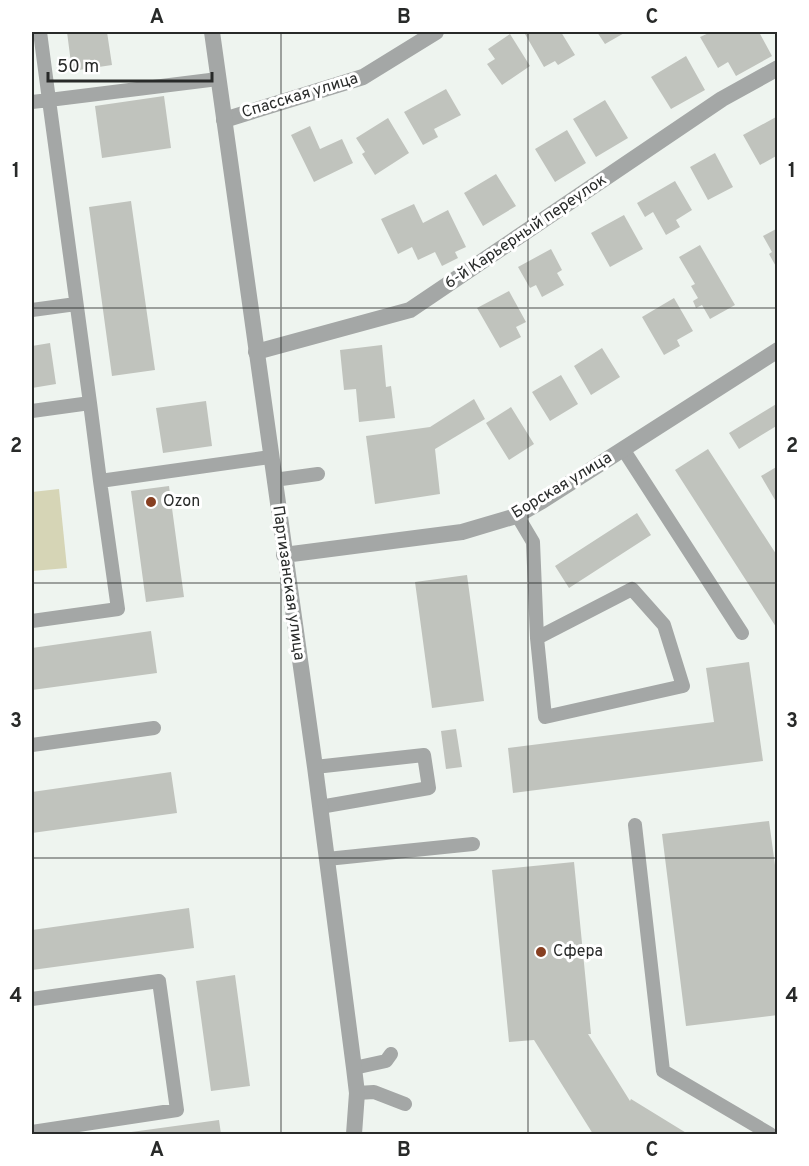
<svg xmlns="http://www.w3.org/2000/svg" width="809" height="1166" font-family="Overpass,sans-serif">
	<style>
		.green { fill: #d6d5b6 }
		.building { fill: #c0c3bd }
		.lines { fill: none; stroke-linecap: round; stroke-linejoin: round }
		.service { stroke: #a4a7a6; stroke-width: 14 }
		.minor { stroke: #a4a7a6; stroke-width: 16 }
		.tertiary { stroke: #a4a7a6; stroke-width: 16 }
		.grid { fill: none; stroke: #282a29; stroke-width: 1.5; stroke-opacity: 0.55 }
		.poi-dot { fill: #873f21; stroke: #fff; stroke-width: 2 }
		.labels { text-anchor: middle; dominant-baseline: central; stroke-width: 6; stroke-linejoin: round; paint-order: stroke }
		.street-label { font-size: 16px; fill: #282a29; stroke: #fff }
		.poi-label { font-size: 16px; fill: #282a29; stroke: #fff; text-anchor: start }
		.neatline { fill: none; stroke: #282a29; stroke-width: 2 }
		.grid-label { font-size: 20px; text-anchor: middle; font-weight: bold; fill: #282a29 }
	</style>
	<rect width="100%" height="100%" fill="#eef4ef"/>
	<path class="green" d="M 59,489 L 67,568 L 32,571 L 32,492 Z"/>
	<path class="building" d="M 67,32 L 107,32 L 112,65 L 72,71 Z
		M 529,32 L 561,32 L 575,55 L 558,65 L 555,61 L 544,67 L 525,34 Z
		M 597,32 L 626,32 L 605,44 Z
		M 711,32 L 759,32 L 772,56 L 736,76 L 728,62 L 718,68 L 700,37 Z
		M 510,34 L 530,66 L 502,85 L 487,64 L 495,59 L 488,49 Z
		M 686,56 L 705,90 L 671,109 L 651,77 Z
		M 446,89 L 461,115 L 434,129 L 438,137 L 423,145 L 404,112 Z
		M 164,96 L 171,148 L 102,158 L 95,106 Z
		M 605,100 L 628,138 L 596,157 L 573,119 Z
		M 776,117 L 778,120 L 778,155 L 760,165 L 743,135 Z
		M 388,118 L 409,153 L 375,175 L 362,154 L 365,152 L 356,138 Z
		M 310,126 L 320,149 L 342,139 L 353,163 L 314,182 L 291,135 Z
		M 567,130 L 586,163 L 555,182 L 535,149 Z
		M 715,153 L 733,187 L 708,200 L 690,167 Z
		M 496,174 L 516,206 L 483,226 L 464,193 Z
		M 675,181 L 692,210 L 676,220 L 680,227 L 666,235 L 653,212 L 645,217 L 637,203 Z
		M 131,201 L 155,370 L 112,376 L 89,207 Z
		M 414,204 L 423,223 L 448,210 L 466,247 L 455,252 L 458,258 L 442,266 L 435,252 L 418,260 L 412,247 L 398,254 L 381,219 Z
		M 624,215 L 643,249 L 610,267 L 591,233 Z
		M 778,228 L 778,270 L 769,254 L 772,252 L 763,236 Z
		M 700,245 L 735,305 L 710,319 L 702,305 L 696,308 L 693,301 L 698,298 L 691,286 L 695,284 L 679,257 Z
		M 551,249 L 562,270 L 557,273 L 564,285 L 542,297 L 536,285 L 530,288 L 518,267 Z
		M 509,291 L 526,322 L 516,327 L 521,337 L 500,348 L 477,308 Z
		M 674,298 L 693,331 L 677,340 L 680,346 L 664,355 L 642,317 Z
		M 50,343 L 56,384 L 32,388 L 32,346 Z
		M 382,345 L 386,387 L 391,386 L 395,418 L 359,422 L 356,389 L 344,390 L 340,350 Z
		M 602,348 L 620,377 L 591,395 L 574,366 Z
		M 561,375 L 578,404 L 550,421 L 532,392 Z
		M 474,399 L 485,419 L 435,449 L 440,494 L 375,504 L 366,436 L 430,427 Z
		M 206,401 L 212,446 L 163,453 L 156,408 Z
		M 778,403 L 778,425 L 739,449 L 729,433 Z
		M 511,407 L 534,444 L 509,460 L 486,423 Z
		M 708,449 L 778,557 L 778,630 L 675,470 Z
		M 778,466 L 778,505 L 761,476 Z
		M 169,486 L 184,597 L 146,602 L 131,491 Z
		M 637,513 L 651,535 L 569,588 L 555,566 Z
		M 467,575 L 484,701 L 432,708 L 415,582 Z
		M 151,631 L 157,673 L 32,690 L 32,648 Z
		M 749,662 L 763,761 L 513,793 L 508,748 L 714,722 L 706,668 Z
		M 456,729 L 462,767 L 446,769 L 441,731 Z
		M 171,772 L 177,813 L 32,833 L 32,792 Z
		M 769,821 L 778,887 L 778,1015 L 686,1026 L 662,834 Z
		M 574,862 L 591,1034 L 588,1034 L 630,1101 L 631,1099 L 688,1134 L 593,1134 L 534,1040 L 509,1042 L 492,870 Z
		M 189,908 L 194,948 L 32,970 L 32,930 Z
		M 235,975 L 250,1086 L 211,1091 L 196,981 Z
		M 219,1120 L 221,1134 L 124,1134 L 124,1133 Z"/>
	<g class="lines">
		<path class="service" d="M 32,102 L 49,100 L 40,32
			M 32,310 L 76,304
			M 90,403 L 49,100 L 218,79
			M 32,411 L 90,403 L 100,481 L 270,457
			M 623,449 L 742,633
			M 274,480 L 318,474
			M 517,515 L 533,542 L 537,638 L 545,717 L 683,686 L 664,625 L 632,589 L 537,638
			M 32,621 L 118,609 L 100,481
			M 32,745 L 154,728
			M 315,767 L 424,755 L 429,788 L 320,807
			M 635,825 L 663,1071 L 770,1134
			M 327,859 L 473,844
			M 32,999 L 159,981 L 177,1110 L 32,1132
			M 354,1068 L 386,1061 L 391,1054
			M 357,1093 L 374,1092 L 405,1104"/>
		<path class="minor" d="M 224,120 L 363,77 L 436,32
			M 256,352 L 410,310 L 722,99 L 778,68"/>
		<path class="tertiary" d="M 212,32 L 315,767 L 354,1068 L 357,1093 L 354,1134
			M 284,555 L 462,532 L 516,516 L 542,501 L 778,350"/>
	</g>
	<path class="grid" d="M 281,32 L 281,1134M 528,32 L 528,1134M 32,308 L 778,308M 32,583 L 778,583M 32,858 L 778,858"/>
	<g class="poi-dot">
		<circle cx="151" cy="502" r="6"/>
		<circle cx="541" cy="952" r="6"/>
	</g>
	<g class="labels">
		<g class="street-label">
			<text transform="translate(300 96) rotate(-17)">Спасская улица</text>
			<text transform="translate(526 232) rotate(-34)">6-й Карьерный переулок</text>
			<text transform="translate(562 486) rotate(-31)">Борская улица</text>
			<text transform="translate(288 583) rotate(82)">Партизанская улица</text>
		</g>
		<g class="poi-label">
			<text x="163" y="502">Ozon</text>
			<text x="553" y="952">Сфера</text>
		</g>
	</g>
	<rect width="809" height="1166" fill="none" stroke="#ffffff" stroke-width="66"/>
	<path d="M48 72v9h164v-9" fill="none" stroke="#282a29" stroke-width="3"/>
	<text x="57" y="72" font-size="18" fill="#282a29" stroke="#ffffff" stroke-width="4.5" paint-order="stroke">50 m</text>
	<rect x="33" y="33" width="743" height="1100" class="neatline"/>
	<g class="grid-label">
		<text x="157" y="23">A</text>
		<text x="404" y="23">B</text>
		<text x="652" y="23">C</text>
		<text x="16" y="177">1</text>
		<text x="792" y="177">1</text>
		<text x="16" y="452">2</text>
		<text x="792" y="452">2</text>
		<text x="16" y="727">3</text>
		<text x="792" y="727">3</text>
		<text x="16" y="1002">4</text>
		<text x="792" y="1002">4</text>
		<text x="157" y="1156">A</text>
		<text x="404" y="1156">B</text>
		<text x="652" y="1156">C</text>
	</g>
</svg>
